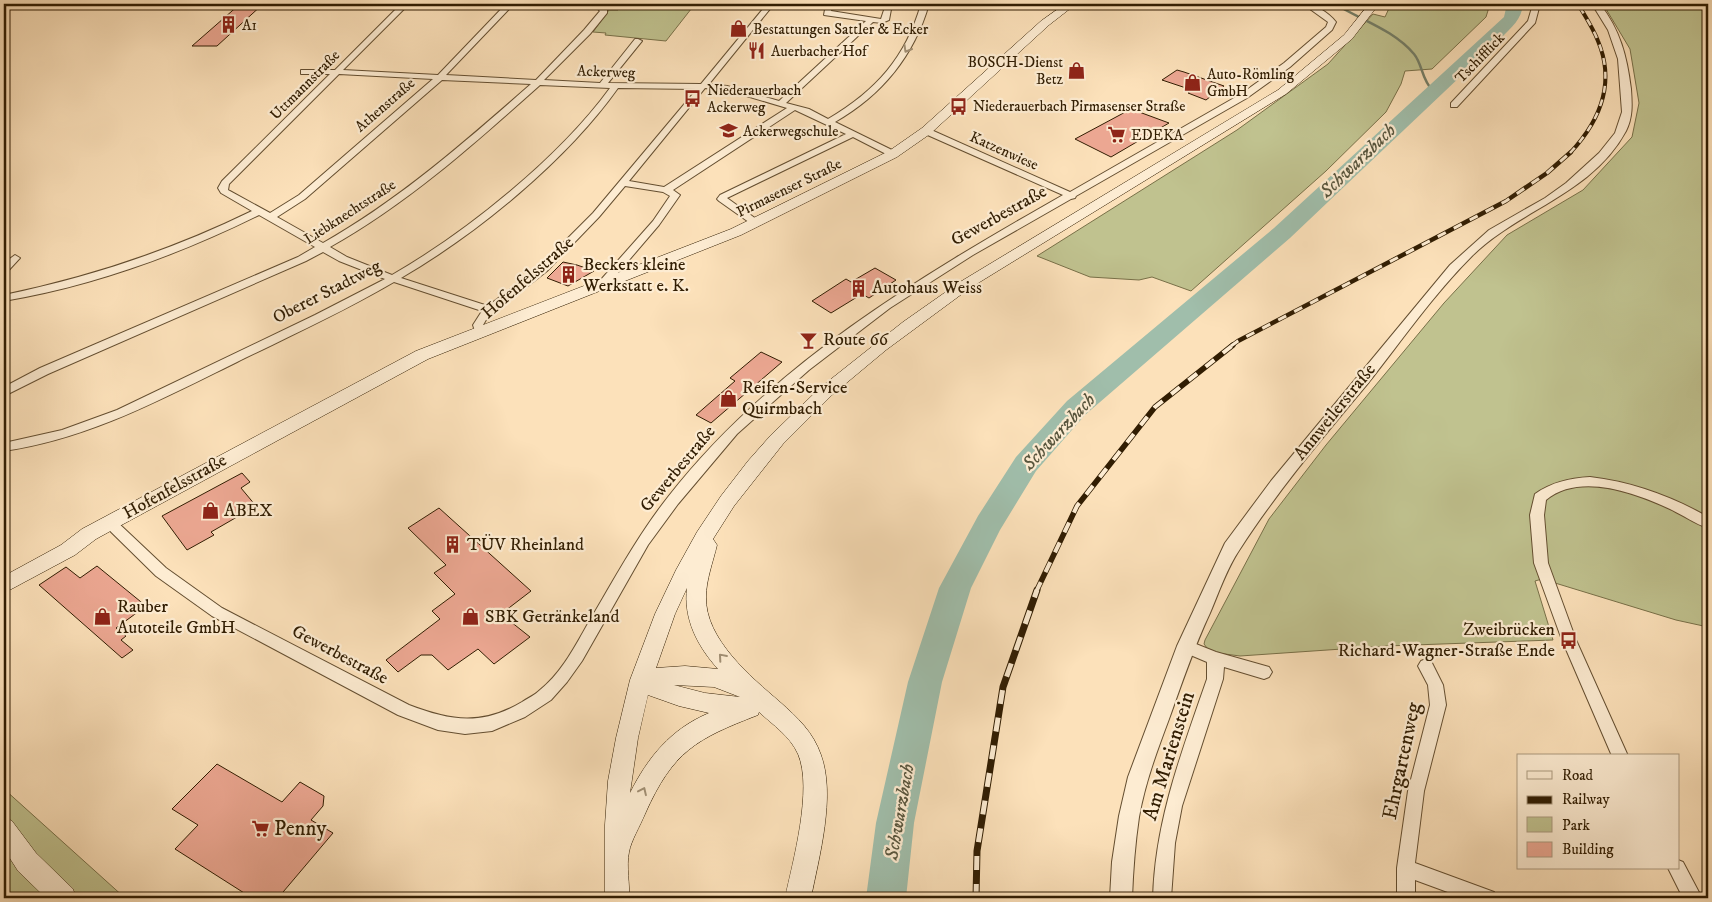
<svg xmlns="http://www.w3.org/2000/svg" width="1712" height="902" font-family="'IM FELL DW Pica',serif">
	<style>
		.green { fill: #c0c28f; stroke: #787048 }
		.lines { fill: none; stroke-linecap: round; stroke-linejoin: round }
		.stream { stroke: #747e67; stroke-width: 2.5 }
		.river { fill: #a0beab; fill-rule: evenodd }
		.building { fill: #eda893; stroke: #311d02 }
		.minor-casing { stroke: #644e30; stroke-width: 2 }
		.tertiary-casing { stroke: #644e30; stroke-width: 2 }
		.secondary-casing { stroke: #311d02; stroke-width: 1 }
		.minor { fill: #fdecd2; fill-rule: evenodd }
		.tertiary { fill: #fdecd2; fill-rule: evenodd }
		.secondary { fill: #fdecd2; fill-rule: evenodd }
		.rail-far3-casing { stroke: #311d02; stroke-width: 4 }
		.rail-far2-casing { stroke: #311d02; stroke-width: 4.5 }
		.rail-far1-casing { stroke: #311d02; stroke-width: 5.5 }
		.rail-casing { stroke: #311d02; stroke-width: 7 }
		.rail-far3 { stroke: #fdecd2; stroke-width: 2.5; stroke-dasharray: 7; stroke-linecap: butt }
		.rail-far2 { stroke: #fdecd2; stroke-width: 3; stroke-dasharray: 9; stroke-linecap: butt }
		.rail-far1 { stroke: #fdecd2; stroke-width: 4; stroke-dasharray: 11; stroke-linecap: butt }
		.rail { stroke: #fdecd2; stroke-width: 5; stroke-dasharray: 14; stroke-linecap: butt }
		.oneway { stroke: #a18f74 }
		.labels { text-anchor: middle; dominant-baseline: central; stroke-width: 4.5; stroke-linejoin: round; paint-order: stroke }
		.far-poi-label { font-size: 15px; fill: #311d02; stroke: #fdecd2; text-anchor: start }
		.far-street-label { font-size: 15px; fill: #311d02; stroke: #fdecd2 }
		.street-label { font-size: 18px; fill: #311d02; stroke: #fdecd2 }
		.poi-label { font-size: 18px; fill: #311d02; stroke: #fdecd2; text-anchor: start }
		.water-label { font-size: 19px; font-style: italic; fill: #58553d; stroke: #fdecd2 }
		.near-street-label { font-size: 21px; fill: #311d02; stroke: #fdecd2 }
		.near-poi-label { font-size: 21px; fill: #311d02; stroke: #fdecd2; text-anchor: start }
	</style>
	<rect width="100%" height="100%" fill="#fce1ba"/>
	<filter id="stains"><feTurbulence type="fractalNoise" baseFrequency=".004" numOctaves="4"/><feColorMatrix values="0 0 0 0 .2 0 0 0 0 .09 0 0 0 0 .02 0 0 0 .5 -.17"/></filter>
	<radialGradient id="worn" r=".72"><stop offset=".6" stop-color="#630" stop-opacity="0"/><stop offset="1" stop-color="#630" stop-opacity=".3"/></radialGradient>
	<path class="green" d="M 620,4 L 695,4 L 666,41 L 605,35 L 606,33 L 593,32 L 609,10 L 618,10 Z
		M 1391,4 L 1490,4 L 1486,17 L 1432,69 L 1405,71 L 1401,84 L 1386,112 L 1326,171 L 1191,291 L 1152,277 L 1139,280 L 1090,277 L 1037,256 L 1237,130 L 1328,64 L 1373,14 L 1385,17 Z
		M 1603,4 L 1708,4 L 1708,627 L 1676,620 L 1542,579 L 1535,581 L 1553,640 L 1386,646 L 1240,656 L 1210,652 L 1204,644 L 1205,640 L 1269,519 L 1326,445 L 1444,303 L 1507,235 L 1583,190 L 1632,137 L 1639,103 L 1630,49 Z
		M 4,789 L 125,898 L 4,898 Z"/>
	<g class="lines">
		<path class="stream" d="M 1335,4 C 1361,20 1394,30 1414,54 C 1423,65 1421,79 1433,91"/>
		<path class="river" d="M 1507,4 L 1523,4 C 1522,19 1511,28 1501,38 L 1290,238 L 1085,415 L 1036,471 L 1000,530 L 971,588 L 942,682 L 914,823 L 906,898 L 866,898 L 876,823 L 908,682 L 939,588 L 978,516 L 1016,457 L 1067,401 L 1274,228 L 1504,17 Z"/>
	</g>
	<path class="building" d="M 240,4 L 263,4 L 217,46 L 192,46 Z
		M 1177,70 L 1184,72 L 1224,86 L 1206,100 L 1188,93 L 1192,90 L 1162,80 Z
		M 1131,109 L 1169,123 L 1111,157 L 1075,139 Z
		M 563,262 L 577,265 L 594,271 L 568,286 L 547,278 Z
		M 875,268 L 896,280 L 869,298 L 862,294 L 831,313 L 812,301 L 846,279 L 851,282 Z
		M 761,352 L 782,362 L 711,423 L 696,415 L 735,381 L 730,378 Z
		M 242,473 L 250,482 L 241,488 L 256,506 L 211,532 L 214,535 L 187,550 L 162,516 Z
		M 439,508 L 531,591 L 501,614 L 530,637 L 494,664 L 478,649 L 448,670 L 432,655 L 421,655 L 398,672 L 386,660 L 440,619 L 432,611 L 455,594 L 434,573 L 446,565 L 408,528 Z
		M 97,566 L 146,606 L 116,628 L 126,636 L 121,640 L 133,650 L 122,658 L 39,585 L 66,567 L 80,578 Z
		M 217,764 L 282,802 L 300,782 L 324,796 L 323,806 L 311,820 L 333,833 L 278,898 L 252,898 L 175,849 L 198,825 L 172,809 Z"/>
	<g class="lines">
		<defs>
			<path id="minor" d="M 280,4 L 424,4 L 421,6 L 407,6 L 343,70 L 438,75 L 506,4 L 600,5 L 607,9 L 607,13 L 590,34 L 544,80 L 600,83 L 635,39 L 638,39 L 642,41 L 608,83 L 701,84 L 767,4 L 774,4 L 709,84 L 727,86 L 779,101 L 866,21 L 824,15 L 826,4 L 833,4 L 831,11 L 881,19 L 886,4 L 892,4 L 889,20 L 882,23 L 873,22 L 786,103 L 809,109 L 828,119 C 876,91 906,57 921,4 L 929,4 C 914,56 882,95 835,122 L 896,152 L 896,156 L 890,156 L 853,137 L 727,198 L 759,221 L 759,225 L 753,225 L 719,201 L 717,199 L 720,195 L 846,134 L 795,110 L 673,190 L 680,195 L 659,225 L 606,287 L 602,288 L 597,285 L 598,283 L 653,221 L 670,196 L 663,192 L 625,186 L 599,217 L 547,271 L 487,318 L 483,325 L 486,331 L 484,334 L 476,334 L 473,325 L 482,311 L 394,282 C 343,312 290,336 237,362 C 162,399 88,439 4,451 L 4,443 L 62,430 L 117,410 L 315,315 L 385,279 L 339,261 L 323,252 L 306,261 L 48,374 L 4,396 L 4,387 L 40,368 L 298,257 L 315,247 L 259,215 C 178,255 93,286 4,301 L 4,295 C 91,277 172,250 252,211 L 221,193 L 218,188 L 222,181 L 330,74 L 301,74 L 301,70 L 335,70 L 399,6 L 294,8 ZM 510,8 L 598,9 L 600,11 L 584,30 L 536,80 L 446,75 ZM 339,74 L 433,79 L 299,195 L 270,213 L 228,190 L 229,184 ZM 442,80 L 531,84 C 465,142 399,200 323,243 L 277,217 L 305,199 ZM 540,85 L 610,88 C 560,157 467,232 392,275 L 347,257 L 330,247 C 407,204 474,144 540,85 ZM 618,88 L 697,89 L 593,213 L 539,267 L 488,306 L 401,278 C 478,233 566,161 618,88 ZM 705,88 L 726,90 L 787,108 L 664,187 L 629,181 Z
				M 1303,4 C 1315,4 1328,12 1336,22 L 1332,30 L 1290,67 L 1247,98 L 1076,196 L 1075,198 L 1071,199 L 973,255 L 890,308 L 809,370 L 737,434 L 678,504 L 648,545 L 582,661 L 567,682 L 551,700 L 525,717 L 492,731 L 465,734 L 438,730 L 398,715 L 212,616 L 156,576 L 102,523 L 104,519 L 109,518 L 114,519 L 166,568 L 222,608 L 409,705 C 451,721 482,726 522,702 C 528,698 535,695 540,690 C 564,671 578,640 593,615 C 617,574 639,534 668,497 C 772,364 919,277 1063,195 L 923,133 L 923,129 L 929,129 L 1070,192 L 1241,94 L 1284,63 L 1326,27 L 1328,22 Z
				M 1533,4 L 1540,4 L 1535,23 L 1457,107 L 1451,107 L 1451,103 L 1528,21 Z
				M 15,255 L 20,258 L 8,271 L 4,272 L 4,263 Z
				M 1590,477 C 1632,482 1671,496 1708,517 L 1708,528 C 1695,524 1683,515 1670,509 C 1635,493 1580,472 1546,500 L 1544,515 L 1548,563 L 1576,640 L 1628,756 L 1612,756 L 1562,640 L 1534,563 L 1530,515 L 1535,494 C 1552,482 1570,478 1590,477 Z
				M 1186,640 L 1216,652 L 1269,667 L 1272,672 L 1269,677 L 1264,679 L 1224,667 L 1223,679 L 1182,806 L 1175,843 L 1171,898 L 1153,898 C 1155,821 1182,751 1207,679 L 1207,662 L 1181,651 L 1179,646 L 1181,641 Z
				M 1426,659 L 1431,661 L 1443,685 L 1446,705 L 1424,791 L 1415,863 L 1494,892 L 1497,898 L 1464,898 L 1415,880 L 1415,898 L 1397,898 L 1397,868 L 1408,791 L 1430,705 L 1428,685 L 1418,666 L 1421,661 Z
				M 1678,860 L 1683,862 L 1702,898 L 1683,898 L 1668,868 L 1678,868 Z"/>
			<path id="tertiary" d="M 1592,4 L 1600,4 C 1620,30 1627,56 1631,89 C 1632,104 1633,117 1626,131 C 1592,194 1520,209 1472,256 C 1434,294 1402,340 1369,382 C 1324,436 1278,490 1240,549 C 1227,568 1219,592 1210,613 C 1194,647 1182,683 1169,719 C 1157,751 1145,783 1139,817 C 1135,844 1133,871 1132,898 L 1110,898 L 1112,862 L 1119,816 L 1128,777 L 1177,646 L 1225,543 L 1271,481 L 1450,265 L 1489,230 L 1545,198 L 1566,183 L 1599,153 L 1615,133 L 1622,112 L 1618,59 L 1608,30 Z"/>
			<path id="secondary" d="M 1065,4 L 1076,4 L 1049,25 L 930,134 L 897,157 L 741,235 L 428,359 L 116,528 L 96,539 L 75,555 L 4,593 L 4,576 L 61,545 L 82,529 L 416,351 L 731,229 L 889,151 L 922,128 L 1041,21 Z
				M 1369,4 L 1379,4 L 1352,39 L 1286,94 L 970,288 L 886,350 L 832,395 L 783,444 L 734,506 L 713,539 L 717,545 C 713,562 706,580 706,597 C 705,639 751,677 780,702 C 798,718 813,732 821,755 C 836,796 819,857 811,898 L 785,898 C 793,861 813,789 798,754 C 790,736 773,725 759,712 L 758,715 C 696,739 673,751 645,814 C 640,826 631,841 629,852 C 626,867 630,884 629,898 L 605,898 L 605,825 L 608,781 L 616,738 L 630,680 L 655,614 L 676,570 L 697,532 L 721,496 L 748,461 L 771,435 L 821,387 L 903,322 L 960,282 L 1278,90 L 1344,35 ZM 687,588 C 683,619 698,647 718,669 L 685,666 L 656,668 L 675,614 ZM 674,685 L 714,687 L 740,697 L 705,693 ZM 648,695 L 679,706 L 709,713 C 671,729 648,757 630,793 L 638,738 Z
				M 4,817 L 12,821 L 36,853 L 73,889 L 76,898 L 46,898 L 18,871 L 4,849 Z"/>
		</defs>
		<use href="#minor" class="minor-casing"/>
		<use href="#tertiary" class="tertiary-casing"/>
		<use href="#secondary" class="secondary-casing"/>
		<use href="#minor" class="minor"/>
		<use href="#tertiary" class="tertiary"/>
		<use href="#secondary" class="secondary"/>
		<defs>
			<path id="rail-far3" d="M 1570,153 C 1599,122 1616,84 1598,41 C 1593,28 1585,16 1578,4"/>
			<path id="rail-far2" d="M 1231,346 L 1238,341 L 1506,201 L 1547,173 L 1571,152"/>
			<path id="rail-far1" d="M 1036,592 L 1077,506 L 1155,407 L 1233,345"/>
			<path id="rail" d="M 976,898 L 977,851 L 1003,687 L 1037,590"/>
		</defs>
		<use href="#rail-far3" class="rail-far3-casing"/>
		<use href="#rail-far2" class="rail-far2-casing"/>
		<use href="#rail-far1" class="rail-far1-casing"/>
		<use href="#rail" class="rail-casing"/>
		<use href="#rail-far3" class="rail-far3"/>
		<use href="#rail-far2" class="rail-far2"/>
		<use href="#rail-far1" class="rail-far1"/>
		<use href="#rail" class="rail"/>
	</g>
	<defs><path id="oneway-chevron" d="M-2-3.5L2.5 0L-2 3.5" fill="none" stroke-width="1.6" stroke-linecap="round" stroke-linejoin="round" transform="scale(1.25)"/></defs>
	<g class="oneway">
		<use href="#oneway-chevron" transform="translate(907 49) rotate(120)"/>
		<use href="#oneway-chevron" transform="translate(722 657) rotate(-131)"/>
		<use href="#oneway-chevron" transform="translate(643 791) rotate(-65)"/>
	</g>
	<defs>
		<symbol id="building-bare" viewBox="-9 -9 18 18"><path d="M-4-6H4V6H1V3H-1V6H-4ZM-2.5-4.3h1.7v1.8h-1.7ZM.8-4.3h1.7v1.8H.8ZM-2.5-1h1.7V.8h-1.7ZM.8-1h1.7V.8H.8Z" fill="#8f2418" stroke="#fdecd2" stroke-width="2.5" paint-order="stroke"/></symbol>
		<symbol id="shop-bare" viewBox="-9 -9 18 18"><path d="M-5-2.5h2.3a2.7 3.5 0 0 1 5.4 0H5L5.5 6h-11ZM-1.5-2.5h3a1.5 2.3 0 0 0-3 0Z" fill="#8f2418" stroke="#fdecd2" stroke-width="2.5" paint-order="stroke"/></symbol>
		<symbol id="restaurant-bare" viewBox="-9 -9 18 18"><path d="M-5-6h1v4h1v-4h1v4h1v-4h1v5L-1.5 .5V6h-2V.5L-5-1ZM5-6V6H3V1.5H1.5Q1.5-4 5-6Z" fill="#8f2418" stroke="#fdecd2" stroke-width="2.5" paint-order="stroke"/></symbol>
		<symbol id="bus-bare" viewBox="-9 -9 18 18"><path d="M-5-6H5V4H4V6H2V4H-2V6H-4V4H-5ZM-3.5-4V0h7V-4ZM-3.5 1.2v1.5H-2V1.2ZM2 1.2v1.5H3.5V1.2Z" fill="#8f2418" stroke="#fdecd2" stroke-width="2.5" paint-order="stroke"/></symbol>
		<symbol id="school-bare" viewBox="-9 -9 18 18"><path d="M0-5L7-2L0 1L-7-2ZM-4 1L0 2.5L4 1V4Q0 6-4 4Z" fill="#8f2418" stroke="#fdecd2" stroke-width="2.5" paint-order="stroke"/></symbol>
		<symbol id="supermarket-bare" viewBox="-9 -9 18 18"><path d="M-6-5.5h2.5l.6 2H6L4.5 2H-2.5L-4.4-4H-6ZM-1.5 3.2a1.3 1.3 0 1 0 .1 0ZM3 3.2a1.3 1.3 0 1 0 .1 0Z" fill="#8f2418" stroke="#fdecd2" stroke-width="2.5" paint-order="stroke"/></symbol>
		<symbol id="bar-bare" viewBox="-9 -9 18 18"><path d="M-6-5H6L.8 .8V4.5H3.5V6h-7V4.5H-.8V.8Z" fill="#8f2418" stroke="#fdecd2" stroke-width="2.5" paint-order="stroke"/></symbol>
	</defs>
	<g fill-rule="evenodd">
		<use href="#building-bare" x="216" y="12" width="25" height="25"/>
		<use href="#shop-bare" x="726" y="16" width="25" height="25"/>
		<use href="#restaurant-bare" x="744" y="38" width="25" height="25"/>
		<use href="#shop-bare" x="1064" y="58" width="25" height="25"/>
		<use href="#shop-bare" x="1180" y="70" width="25" height="25"/>
		<use href="#bus-bare" x="680" y="86" width="25" height="25"/>
		<use href="#bus-bare" x="946" y="94" width="25" height="25"/>
		<use href="#school-bare" x="716" y="118" width="25" height="25"/>
		<use href="#supermarket-bare" x="1104" y="122" width="25" height="25"/>
		<use href="#building-bare" x="556" y="262" width="25" height="25"/>
		<use href="#building-bare" x="846" y="276" width="25" height="25"/>
		<use href="#bar-bare" x="796" y="328" width="25" height="25"/>
		<use href="#shop-bare" x="716" y="386" width="25" height="25"/>
		<use href="#shop-bare" x="198" y="498" width="25" height="25"/>
		<use href="#building-bare" x="440" y="532" width="25" height="25"/>
		<use href="#shop-bare" x="90" y="604" width="25" height="25"/>
		<use href="#shop-bare" x="458" y="604" width="25" height="25"/>
		<use href="#bus-bare" x="1556" y="628" width="25" height="25"/>
		<use href="#supermarket-bare" x="248" y="816" width="25" height="25"/>
	</g>
	<g class="labels">
		<g class="far-poi-label">
			<text x="242" y="25">A1</text>
			<text x="753" y="29">Bestattungen Sattler &amp; Ecker</text>
			<text x="771" y="51">Auerbacher Hof</text>
			<text x="1063" y="62" text-anchor="end">BOSCH-Dienst<tspan x="1063" dy="17">Betz</tspan></text>
			<text x="1207" y="74">Auto-Römling<tspan x="1207" dy="17">GmbH</tspan></text>
			<text x="707" y="90">Niederauerbach<tspan x="707" dy="17">Ackerweg</tspan></text>
			<text x="973" y="106">Niederauerbach Pirmasenser Straße</text>
			<text x="743" y="131">Ackerwegschule</text>
			<text x="1131" y="135">EDEKA</text>
		</g>
		<g class="far-street-label">
			<text transform="translate(1480 58) rotate(-46)">Tschifflick</text>
			<text transform="translate(606 72) rotate(2)">Ackerweg</text>
			<text transform="translate(305 85) rotate(-45)">Uttmannstraße</text>
			<text transform="translate(385 105) rotate(-41)">Athenstraße</text>
			<text transform="translate(1004 151) rotate(24)">Katzenwiese</text>
			<text transform="translate(789 188) rotate(-26)">Pirmasenser Straße</text>
			<text transform="translate(350 212) rotate(-33)">Liebknechtstraße</text>
		</g>
		<g class="street-label">
			<text transform="translate(999 216) rotate(-29)">Gewerbestraße</text>
			<text transform="translate(528 278) rotate(-41)">Hofenfelsstraße</text>
			<text transform="translate(327 292) rotate(-27)">Oberer Stadtweg</text>
			<text transform="translate(1335 412) rotate(-51)">Annweilerstraße</text>
			<text transform="translate(678 469) rotate(-50)">Gewerbestraße</text>
			<text transform="translate(175 487) rotate(-29)">Hofenfelsstraße</text>
			<text transform="translate(340 655) rotate(28)">Gewerbestraße</text>
		</g>
		<g class="poi-label">
			<text x="583" y="265">Beckers kleine<tspan x="583" dy="21">Werkstatt e. K.</tspan></text>
			<text x="872" y="288">Autohaus Weiss</text>
			<text x="823" y="340">Route 66</text>
			<text x="742" y="388">Reifen-Service<tspan x="742" dy="21">Quirmbach</tspan></text>
			<text x="224" y="511">ABEX</text>
			<text x="467" y="545">TÜV Rheinland</text>
			<text x="117" y="607">Rauber<tspan x="117" dy="21">Autoteile GmbH</tspan></text>
			<text x="485" y="617">SBK Getränkeland</text>
			<text x="1555" y="630" text-anchor="end">Zweibrücken<tspan x="1555" dy="21">Richard-Wagner-Straße Ende</tspan></text>
		</g>
		<g class="water-label">
			<text transform="translate(1358 161) rotate(-44)">Schwarzbach</text>
			<text transform="translate(1059 432) rotate(-47)">Schwarzbach</text>
			<text transform="translate(900 812) rotate(-80)">Schwarzbach</text>
		</g>
		<g class="near-street-label">
			<text transform="translate(1169 756) rotate(-73)">Am Marienstein</text>
			<text transform="translate(1402 761) rotate(-78)">Ehrgartenweg</text>
		</g>
		<g class="near-poi-label">
			<text x="274" y="829">Penny</text>
		</g>
	</g>
	<rect width="1712" height="902" fill="none" stroke="#fce1ba" stroke-width="20"/>
	<rect x="5" y="5" width="1702" height="892" fill="none" stroke="#311d02" stroke-width="2.5"/>
	<rect x="10" y="10" width="1692" height="882" fill="none" stroke="#311d02"/>
	<rect x="1517" y="754" width="162" height="115" fill="#fdecd2" stroke="#ab997f"/>
	<rect x="1527" y="771" width="25" height="8" fill="#fdecd2" stroke="#ab997f"/>
	<text x="1562" y="780" font-size="15" fill="#311d02">Road</text>
	<rect x="1527" y="796" width="25" height="8" fill="#311d02" stroke="#ab997f"/>
	<text x="1562" y="804" font-size="15" fill="#311d02">Railway</text>
	<rect x="1527" y="817" width="25" height="15" fill="#c0c28f" stroke="#ab997f"/>
	<text x="1562" y="830" font-size="15" fill="#311d02">Park</text>
	<rect x="1527" y="842" width="25" height="15" fill="#eda893" stroke="#ab997f"/>
	<text x="1562" y="854" font-size="15" fill="#311d02">Building</text>
	<rect width="100%" height="100%" filter="url(#stains)"/>
	<rect width="100%" height="100%" fill="url(#worn)"/>
</svg>
